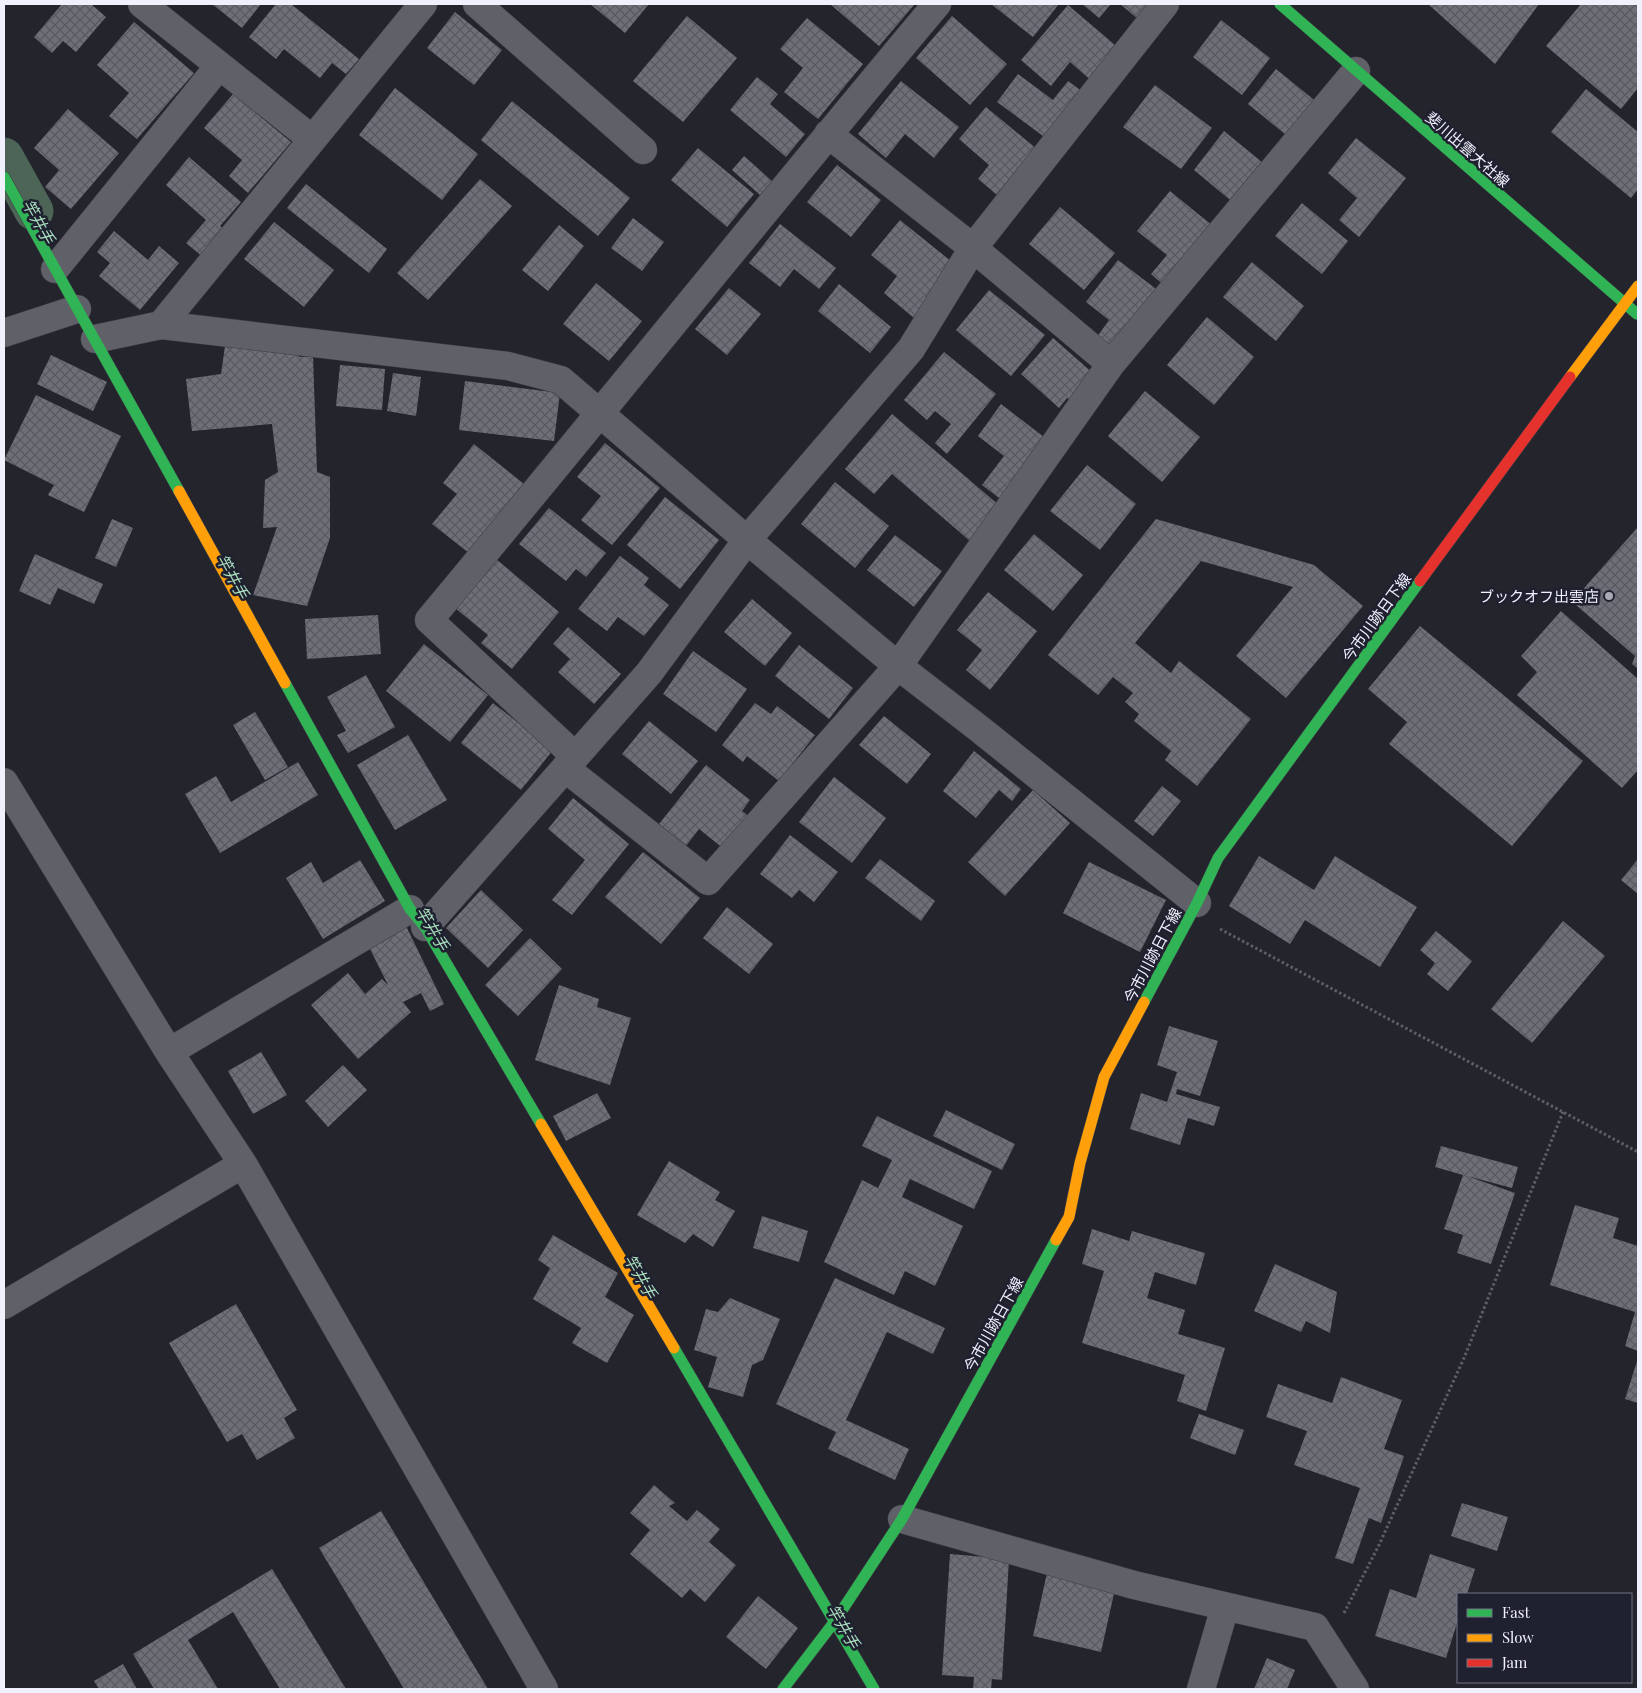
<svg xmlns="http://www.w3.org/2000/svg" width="1642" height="1693" font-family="'Playfair Display','Noto Sans JP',serif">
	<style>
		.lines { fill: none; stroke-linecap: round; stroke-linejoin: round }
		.canal { stroke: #4c6556; stroke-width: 39 }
		.building { fill: url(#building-cross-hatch) }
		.street-casing { stroke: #3e3f46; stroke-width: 29 }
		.fast-casing { stroke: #3e3f46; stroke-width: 12 }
		.slow-casing { stroke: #3e3f46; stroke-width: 12 }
		.jam-casing { stroke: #3e3f46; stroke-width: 12 }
		.path { stroke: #5e5f65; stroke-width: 3; stroke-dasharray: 2.5 2.5; stroke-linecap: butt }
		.street { stroke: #5f6068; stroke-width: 28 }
		.fast { stroke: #30b455; stroke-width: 11 }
		.slow { stroke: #ff9f0a; stroke-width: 11 }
		.jam { stroke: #e5322d; stroke-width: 11 }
		.poi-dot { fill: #a8a9b3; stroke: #1f2030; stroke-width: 2 }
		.labels { text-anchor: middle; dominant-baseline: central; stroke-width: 5; stroke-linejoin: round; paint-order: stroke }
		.street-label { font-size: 15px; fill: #f0f1fc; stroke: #1f2030 }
		.poi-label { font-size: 15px; fill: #f0f1fc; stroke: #1f2030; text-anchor: end }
		.water-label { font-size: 16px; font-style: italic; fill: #aadfbd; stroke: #1f2030 }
	</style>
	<defs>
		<pattern id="building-cross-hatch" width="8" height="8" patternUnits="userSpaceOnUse" patternTransform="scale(1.25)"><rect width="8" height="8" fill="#6e6f78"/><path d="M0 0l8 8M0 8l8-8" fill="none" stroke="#595a60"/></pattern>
	</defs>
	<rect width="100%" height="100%" fill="#23242c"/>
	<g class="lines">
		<path class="canal" d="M 4,157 L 34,211"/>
	</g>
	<path class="building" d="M 62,4 L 91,4 L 106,17 L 76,52 L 63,41 L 52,53 L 34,37 Z
		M 212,4 L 261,4 L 242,28 Z
		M 276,4 L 291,4 L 359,59 L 346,74 L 332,63 L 320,78 L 284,49 L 276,59 L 249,37 Z
		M 590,4 L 649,4 L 625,33 Z
		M 830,4 L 915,4 L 879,46 Z
		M 991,4 L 1059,4 L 1033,37 Z
		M 1082,4 L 1111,4 L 1099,18 Z
		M 1120,4 L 1161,4 L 1144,24 Z
		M 1428,4 L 1539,4 L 1495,64 Z
		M 1581,4 L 1638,4 L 1638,88 L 1621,109 L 1546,46 Z
		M 1068,5 L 1122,51 L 1095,84 L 1070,62 L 1051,86 L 1021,60 Z
		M 455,12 L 502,50 L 474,85 L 427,48 Z
		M 687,16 L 737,58 L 683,122 L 633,81 Z
		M 952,16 L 1007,64 L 970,105 L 916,58 Z
		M 807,18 L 863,64 L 818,119 L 784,92 L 803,68 L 780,49 Z
		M 1221,20 L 1270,58 L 1242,95 L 1193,57 Z
		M 134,22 L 194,73 L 137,139 L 109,116 L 129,93 L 97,65 Z
		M 1276,69 L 1324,108 L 1296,143 L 1248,104 Z
		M 1018,74 L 1053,100 L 1068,81 L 1086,94 L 1051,142 L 997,102 Z
		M 757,77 L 778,94 L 770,104 L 805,134 L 786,157 L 730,110 Z
		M 901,81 L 959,127 L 934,158 L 905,134 L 886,158 L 858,134 Z
		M 1155,85 L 1212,128 L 1181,169 L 1123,127 Z
		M 395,88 L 478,154 L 442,200 L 359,135 Z
		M 1586,89 L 1638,132 L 1638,189 L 1631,198 L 1551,132 Z
		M 233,94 L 291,142 L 248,193 L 229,176 L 242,160 L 204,128 Z
		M 512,101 L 630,198 L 598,236 L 481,140 Z
		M 986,107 L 1044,155 L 997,195 L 978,179 L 989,165 L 959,139 Z
		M 68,109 L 119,153 L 71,209 L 45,187 L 59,170 L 34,148 Z
		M 1224,131 L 1268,167 L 1236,205 L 1194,170 Z
		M 1356,138 L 1406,178 L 1359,237 L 1339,220 L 1357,198 L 1328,173 Z
		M 698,148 L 754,194 L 727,227 L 671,180 Z
		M 744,156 L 772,181 L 760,195 L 732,170 Z
		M 189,157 L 241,202 L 220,226 L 226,230 L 203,257 L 186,243 L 206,220 L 166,185 Z
		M 837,165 L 881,200 L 851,237 L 807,202 Z
		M 480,179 L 512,206 L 428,300 L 397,273 Z
		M 306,184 L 387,249 L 369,273 L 287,208 Z
		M 1170,191 L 1224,235 L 1174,294 L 1151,274 L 1167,255 L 1137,231 Z
		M 1302,203 L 1348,241 L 1322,274 L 1275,236 Z
		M 1060,207 L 1115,253 L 1084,290 L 1029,244 Z
		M 633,218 L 664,242 L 642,271 L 611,248 Z
		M 900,220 L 957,266 L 914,318 L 884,293 L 897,276 L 871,255 Z
		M 274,222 L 334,270 L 304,307 L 244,259 Z
		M 780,224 L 836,268 L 819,289 L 794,269 L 780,287 L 749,263 Z
		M 559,225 L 584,246 L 548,291 L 522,270 Z
		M 114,231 L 148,260 L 159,246 L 179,263 L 140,310 L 99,276 L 110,263 L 97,252 Z
		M 1118,260 L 1168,298 L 1123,357 L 1097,337 L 1109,320 L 1086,302 Z
		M 1252,262 L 1304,306 L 1276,341 L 1223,297 Z
		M 596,283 L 642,321 L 609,361 L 563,324 Z
		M 839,284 L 891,327 L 870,353 L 818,311 Z
		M 729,288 L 761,314 L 727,355 L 695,329 Z
		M 989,290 L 1045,335 L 1011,376 L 956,330 Z
		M 1207,317 L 1254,357 L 1214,405 L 1167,365 Z
		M 1053,338 L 1103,382 L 1079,408 L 1067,398 L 1059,408 L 1021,374 Z
		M 225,346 L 297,349 L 299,357 L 313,356 L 317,472 L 330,477 L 330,538 L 307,606 L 253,595 L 277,527 L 263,528 L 265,480 L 278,472 L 272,424 L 192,431 L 186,379 L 221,374 Z
		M 944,352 L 996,394 L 947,454 L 935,443 L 951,424 L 935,411 L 927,420 L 904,400 Z
		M 51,355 L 107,382 L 93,411 L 37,384 Z
		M 340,365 L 385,369 L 382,410 L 336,406 Z
		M 393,373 L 421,377 L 416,416 L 387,411 Z
		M 465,381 L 560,393 L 554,441 L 459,430 Z
		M 1145,391 L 1200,437 L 1162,482 L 1108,436 Z
		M 36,395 L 121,436 L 84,512 L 48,495 L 54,485 L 4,460 Z
		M 1001,404 L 1053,444 L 1007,504 L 982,485 L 1004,456 L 978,436 Z
		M 892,414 L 1000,506 L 970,541 L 892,474 L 874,494 L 845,469 Z
		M 605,443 L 660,488 L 612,545 L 581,520 L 601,496 L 577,477 Z
		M 474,444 L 524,484 L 469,553 L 432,524 L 457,494 L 443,483 Z
		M 1087,465 L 1136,504 L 1100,550 L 1050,511 Z
		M 835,482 L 889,526 L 855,568 L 801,524 Z
		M 665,497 L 719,540 L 680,589 L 627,545 Z
		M 549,508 L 606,553 L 586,577 L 576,569 L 566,581 L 519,544 Z
		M 112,519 L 133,528 L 116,567 L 95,558 Z
		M 1156,519 L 1314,565 L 1363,606 L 1286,698 L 1236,656 L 1293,587 L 1201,561 L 1135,643 L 1171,673 L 1179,661 L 1251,719 L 1197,786 L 1165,760 L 1171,751 L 1134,721 L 1139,714 L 1125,702 L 1133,693 L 1113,677 L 1098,695 L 1048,655 Z
		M 1638,527 L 1638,669 L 1632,664 L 1635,656 L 1576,605 L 1585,587 Z
		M 1034,534 L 1083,575 L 1053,611 L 1004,570 Z
		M 895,535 L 942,571 L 914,607 L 867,570 Z
		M 35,554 L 103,584 L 94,604 L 58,588 L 50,605 L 19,591 Z
		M 620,556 L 649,578 L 644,585 L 669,605 L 644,636 L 618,617 L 607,631 L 578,609 Z
		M 496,559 L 559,612 L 512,669 L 481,643 L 488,635 L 455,608 Z
		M 988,592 L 1037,631 L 990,690 L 966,670 L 982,650 L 957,630 Z
		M 752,599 L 792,633 L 765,666 L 724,632 Z
		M 1561,611 L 1638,679 L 1638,770 L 1622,788 L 1517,695 L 1537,672 L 1521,656 Z
		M 378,615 L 381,654 L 307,659 L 305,619 Z
		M 1420,626 L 1583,761 L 1512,846 L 1389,744 L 1407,722 L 1368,689 Z
		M 568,627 L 621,674 L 594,704 L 558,672 L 570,659 L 553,644 Z
		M 424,644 L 488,695 L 450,742 L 386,691 Z
		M 799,645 L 853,688 L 829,719 L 775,676 Z
		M 693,651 L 747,689 L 716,732 L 663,694 Z
		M 366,675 L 395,727 L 348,753 L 337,735 L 346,731 L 327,697 Z
		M 493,703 L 553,750 L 521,790 L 461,743 Z
		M 755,703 L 771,714 L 777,706 L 815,735 L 779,781 L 747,756 L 743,762 L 722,745 Z
		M 255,712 L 288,767 L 265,780 L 233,725 Z
		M 884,716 L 931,754 L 907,784 L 859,745 Z
		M 649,721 L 698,761 L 671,794 L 622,754 Z
		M 408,735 L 447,800 L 395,830 L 357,765 Z
		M 974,751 L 1021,789 L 1012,801 L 999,790 L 976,818 L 943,791 Z
		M 298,762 L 318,795 L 220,853 L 185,794 L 216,776 L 231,802 Z
		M 706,765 L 750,800 L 742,811 L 750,817 L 724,849 L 699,829 L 686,846 L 659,824 Z
		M 834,777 L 886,818 L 852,863 L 799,822 Z
		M 1162,786 L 1181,801 L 1153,836 L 1134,821 Z
		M 1033,790 L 1070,823 L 1005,896 L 968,862 Z
		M 573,798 L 629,844 L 572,915 L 552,900 L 585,860 L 548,829 Z
		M 790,835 L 838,872 L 814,902 L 799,890 L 792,898 L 760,874 Z
		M 643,852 L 700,898 L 661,944 L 605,897 Z
		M 1259,856 L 1314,890 L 1335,856 L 1417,907 L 1380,967 L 1305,920 L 1290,944 L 1229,906 Z
		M 880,859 L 935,901 L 921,921 L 865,878 Z
		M 1638,859 L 1638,894 L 1621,880 Z
		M 360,860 L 385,901 L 323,939 L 286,878 L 311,862 L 323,883 Z
		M 1089,862 L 1166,900 L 1140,952 L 1063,913 Z
		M 481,890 L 523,930 L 488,968 L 446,928 Z
		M 727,907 L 773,944 L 749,974 L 703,938 Z
		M 1563,921 L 1605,956 L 1532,1043 L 1491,1009 Z
		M 406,926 L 444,1004 L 430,1011 L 421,993 L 403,1002 L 411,1012 L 358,1059 L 311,1005 L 348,973 L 365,994 L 382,979 L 388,985 L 368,945 Z
		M 1436,931 L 1472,961 L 1448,991 L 1427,974 L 1435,963 L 1420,950 Z
		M 530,938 L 562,969 L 518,1016 L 485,985 Z
		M 559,985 L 599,999 L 597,1007 L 631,1018 L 610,1085 L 535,1060 Z
		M 1169,1026 L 1218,1041 L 1200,1096 L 1177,1089 L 1176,1094 L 1220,1107 L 1214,1126 L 1188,1118 L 1180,1145 L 1130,1129 L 1141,1093 L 1167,1102 L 1177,1072 L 1157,1065 Z
		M 261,1052 L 287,1095 L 253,1114 L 228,1071 Z
		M 343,1065 L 367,1090 L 328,1127 L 305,1101 Z
		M 597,1093 L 611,1118 L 566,1141 L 553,1116 Z
		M 946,1110 L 1015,1144 L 1002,1170 L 933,1136 Z
		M 877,1116 L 992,1171 L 974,1209 L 910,1179 L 902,1197 L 963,1226 L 935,1286 L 905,1271 L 894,1295 L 824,1262 L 862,1180 L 878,1188 L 892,1160 L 862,1146 Z
		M 1441,1146 L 1518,1167 L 1512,1188 L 1467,1176 L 1515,1193 L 1491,1264 L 1457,1253 L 1463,1235 L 1444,1229 L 1463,1175 L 1435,1167 Z
		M 669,1161 L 720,1192 L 715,1200 L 735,1211 L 713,1247 L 693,1234 L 685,1243 L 637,1215 Z
		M 1575,1205 L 1619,1218 L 1613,1238 L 1638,1246 L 1638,1351 L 1625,1346 L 1635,1312 L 1550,1285 Z
		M 762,1216 L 808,1231 L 799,1262 L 753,1248 Z
		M 1092,1229 L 1129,1241 L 1132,1231 L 1205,1253 L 1196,1285 L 1155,1272 L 1147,1298 L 1185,1310 L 1178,1334 L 1225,1348 L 1206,1411 L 1177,1401 L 1185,1375 L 1082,1343 L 1104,1271 L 1082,1264 Z
		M 553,1235 L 618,1273 L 605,1297 L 634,1315 L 607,1363 L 572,1343 L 581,1328 L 533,1299 L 550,1268 L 538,1260 Z
		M 1275,1264 L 1337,1292 L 1330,1333 L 1306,1321 L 1301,1332 L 1254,1311 Z
		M 835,1278 L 945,1328 L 933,1354 L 887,1332 L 846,1420 L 909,1449 L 895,1480 L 828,1449 L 836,1432 L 776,1404 Z
		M 730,1298 L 780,1319 L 763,1360 L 752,1365 L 743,1397 L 708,1387 L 717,1357 L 694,1350 L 706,1309 L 718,1312 Z
		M 236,1304 L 297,1410 L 284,1418 L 295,1438 L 257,1460 L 242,1434 L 227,1442 L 169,1343 Z
		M 1638,1358 L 1638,1403 L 1625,1399 Z
		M 1341,1377 L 1402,1400 L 1384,1449 L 1404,1456 L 1381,1523 L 1369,1518 L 1353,1564 L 1335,1558 L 1360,1488 L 1294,1465 L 1307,1431 L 1266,1417 L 1278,1384 L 1332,1403 Z
		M 1199,1414 L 1244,1430 L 1235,1455 L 1190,1438 Z
		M 654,1485 L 675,1503 L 669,1506 L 687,1521 L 697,1510 L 720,1529 L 709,1542 L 736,1565 L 705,1602 L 690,1589 L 682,1598 L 630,1554 L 650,1530 L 630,1513 Z
		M 1462,1503 L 1508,1517 L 1497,1551 L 1451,1536 Z
		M 381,1511 L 488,1689 L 404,1689 L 319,1548 Z
		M 950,1554 L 1009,1559 L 1002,1680 L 992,1679 L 991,1689 L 973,1689 L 974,1677 L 942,1675 Z
		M 1430,1554 L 1475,1569 L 1467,1594 L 1458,1594 L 1458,1620 L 1446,1658 L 1375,1636 L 1390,1589 L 1416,1598 Z
		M 272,1569 L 346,1689 L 280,1689 L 233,1612 L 188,1640 L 218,1689 L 154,1689 L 133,1654 Z
		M 1047,1573 L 1115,1589 L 1101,1652 L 1033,1636 Z
		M 758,1596 L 798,1628 L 766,1669 L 726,1637 Z
		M 1267,1658 L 1295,1670 L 1287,1689 L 1254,1689 Z
		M 123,1664 L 137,1689 L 99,1689 L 94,1681 Z"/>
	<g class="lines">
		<defs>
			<path id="street" d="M 142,4 L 312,139
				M 477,4 L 643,150
				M 828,134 L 973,248 L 1111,364
				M 55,269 L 219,66
				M 161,325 L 423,4
				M 4,333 L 77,309
				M 95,339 L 161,325 L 508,366 L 561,380 L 747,540 L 898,666 L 977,727 L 1197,903
				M 575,756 L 429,620 C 599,416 766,208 937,4
				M 565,768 L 708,881 L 898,666 L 1111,364 L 1356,71
				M 4,782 L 169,1052
				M 410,909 L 169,1052 L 243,1164 L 544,1689
				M 425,927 L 649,673 L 747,540 L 911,349 L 973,248 L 1165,4
				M 4,1305 L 243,1164
				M 902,1519 L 1134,1585 L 1315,1627 L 1355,1689
				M 1201,1689 L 1225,1607"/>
			<path id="fast" d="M 1280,4 L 1637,314
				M 4,177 L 179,491
				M 285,683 L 410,909 L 425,927 L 541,1124
				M 1144,1002 L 1197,903 L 1218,858 L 1420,581
				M 674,1348 L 874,1689
				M 783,1689 L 835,1621 L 902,1519 L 1056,1240"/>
			<path id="slow" d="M 1570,377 L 1638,286
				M 179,491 L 285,683
				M 541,1124 L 674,1348
				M 1056,1240 L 1069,1217 L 1080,1163 L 1104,1077 L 1144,1002"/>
			<path id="jam" d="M 1420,581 L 1570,377"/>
		</defs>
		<use href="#street" class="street-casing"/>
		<use href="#fast" class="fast-casing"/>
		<use href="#slow" class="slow-casing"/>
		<use href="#jam" class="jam-casing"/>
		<path class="path" d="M 1220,929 L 1638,1152
			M 1344,1613 L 1379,1545 L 1464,1358 L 1563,1112"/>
		<use href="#street" class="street"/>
		<use href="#fast" class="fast"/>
		<use href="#slow" class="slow"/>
		<use href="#jam" class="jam"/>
	</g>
	<circle class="poi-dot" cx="1609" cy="596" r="5"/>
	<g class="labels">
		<g class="street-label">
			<text transform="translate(1468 149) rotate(41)">斐川出雲大社線</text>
			<text transform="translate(1376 617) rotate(-54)">今市川跡日下線</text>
			<text transform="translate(1152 955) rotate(-62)">今市川跡日下線</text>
			<text transform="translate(993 1324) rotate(-61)">今市川跡日下線</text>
		</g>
		<g class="poi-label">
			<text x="1599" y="596">ブックオフ出雲店</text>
		</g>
		<g class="water-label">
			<text transform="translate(39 221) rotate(61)">竿井手</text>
			<text transform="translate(233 576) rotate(61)">竿井手</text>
			<text transform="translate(433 928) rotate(59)">竿井手</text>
			<text transform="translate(641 1276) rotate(60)">竿井手</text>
			<text transform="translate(844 1626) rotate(60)">竿井手</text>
		</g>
	</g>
	<rect width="1642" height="1693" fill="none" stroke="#f0f1fc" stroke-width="10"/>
	<rect x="1457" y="1593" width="175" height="90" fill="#1f2030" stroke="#737482"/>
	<rect x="1467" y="1609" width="25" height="8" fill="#30b455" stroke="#737482"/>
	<text x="1502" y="1618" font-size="15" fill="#f0f1fc">Fast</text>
	<rect x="1467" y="1634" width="25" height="8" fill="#ff9f0a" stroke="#737482"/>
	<text x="1502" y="1643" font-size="15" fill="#f0f1fc">Slow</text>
	<rect x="1467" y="1659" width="25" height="8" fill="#e5322d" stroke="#737482"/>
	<text x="1502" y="1668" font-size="15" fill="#f0f1fc">Jam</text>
</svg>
